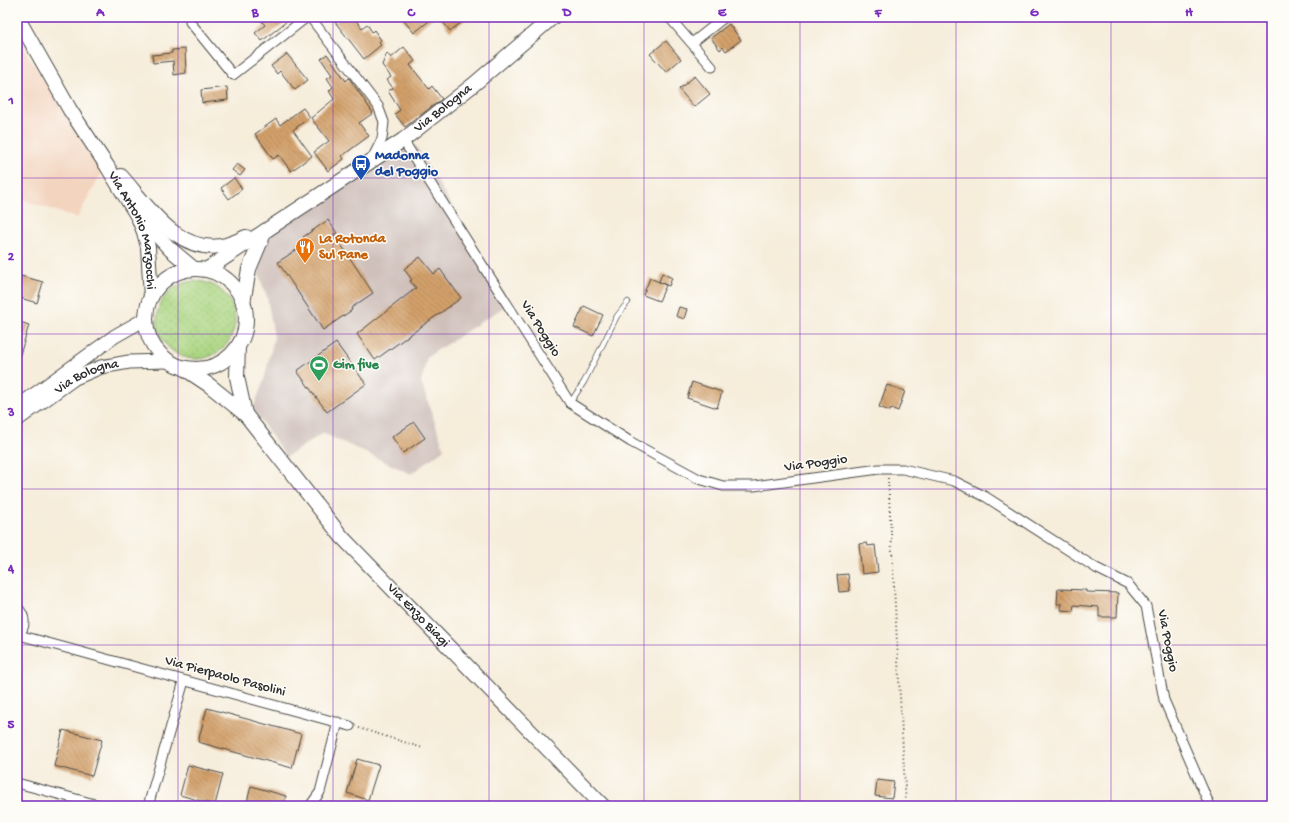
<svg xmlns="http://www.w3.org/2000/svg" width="1289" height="823" font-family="'Gochi Hand',sans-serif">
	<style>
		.built { fill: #f3d4bf }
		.industrial { fill: #cfc0bb }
		.grass { fill: url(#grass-dots); stroke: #6b8056 }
		.building { fill: url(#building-back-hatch) }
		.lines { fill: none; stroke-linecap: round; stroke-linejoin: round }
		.lane-casing { stroke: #494845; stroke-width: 6 }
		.street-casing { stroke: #494845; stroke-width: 11 }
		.secondary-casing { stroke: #494845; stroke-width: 15 }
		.primary-casing { stroke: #494845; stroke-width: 16 }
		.path { stroke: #494845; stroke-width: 2; stroke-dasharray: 1 3; stroke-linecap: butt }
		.lane { stroke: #fff; stroke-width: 4.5 }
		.street { stroke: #fff; stroke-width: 9 }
		.secondary { stroke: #fff; stroke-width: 13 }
		.primary { stroke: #fff; stroke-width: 14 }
		.grid { fill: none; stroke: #7b2cbf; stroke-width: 1; stroke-opacity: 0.55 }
		.labels { text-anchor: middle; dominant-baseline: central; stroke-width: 3; stroke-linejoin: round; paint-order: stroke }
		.street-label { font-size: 14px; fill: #2b2b2b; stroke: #fdfcf7 }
		.transit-label { font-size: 14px; font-weight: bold; fill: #164399; stroke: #fdfcf7; text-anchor: start }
		.food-label { font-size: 14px; font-weight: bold; fill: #c56008; stroke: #fdfcf7; text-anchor: start }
		.leisure-label { font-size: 14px; font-weight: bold; fill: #27864d; stroke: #fdfcf7; text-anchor: start }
		.neatline { fill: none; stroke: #7b2cbf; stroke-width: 1.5 }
		.grid-label { font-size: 13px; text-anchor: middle; font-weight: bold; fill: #7b2cbf }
	</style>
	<defs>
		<pattern id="grass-dots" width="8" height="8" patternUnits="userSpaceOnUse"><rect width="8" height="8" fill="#abd682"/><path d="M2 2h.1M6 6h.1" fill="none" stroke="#93b870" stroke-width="1.8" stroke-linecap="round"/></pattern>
		<pattern id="building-back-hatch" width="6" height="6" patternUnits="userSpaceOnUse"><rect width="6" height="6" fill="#d3a06a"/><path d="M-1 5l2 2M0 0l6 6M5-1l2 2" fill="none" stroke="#ab8357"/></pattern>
	</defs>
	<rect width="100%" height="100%" fill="#fdfcf7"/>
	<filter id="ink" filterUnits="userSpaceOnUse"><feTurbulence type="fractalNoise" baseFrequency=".025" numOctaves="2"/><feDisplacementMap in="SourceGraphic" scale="8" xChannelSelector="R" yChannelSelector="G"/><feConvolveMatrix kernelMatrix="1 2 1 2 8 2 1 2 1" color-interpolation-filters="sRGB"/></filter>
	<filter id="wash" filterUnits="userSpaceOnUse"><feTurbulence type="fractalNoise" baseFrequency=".012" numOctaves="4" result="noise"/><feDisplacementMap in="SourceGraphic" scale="16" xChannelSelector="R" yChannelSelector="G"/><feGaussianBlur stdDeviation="0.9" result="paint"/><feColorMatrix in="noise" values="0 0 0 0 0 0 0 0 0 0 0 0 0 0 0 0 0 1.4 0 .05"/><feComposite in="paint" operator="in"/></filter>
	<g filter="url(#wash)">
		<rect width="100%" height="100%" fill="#f6eddb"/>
		<path class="built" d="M 17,34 L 28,55 L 103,170 L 77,218 L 17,198 Z"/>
		<path class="industrial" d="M 416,146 L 510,303 L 427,357 L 421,382 L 444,449 L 411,474 L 323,433 L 286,457 L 253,409 L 265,377 L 274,337 L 267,297 L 259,275 L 262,233 L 390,147 Z"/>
		<path class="grass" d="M157 320a39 39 0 1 1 78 0a39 39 0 1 1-78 0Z"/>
		<g id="blocks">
			<path class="building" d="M 258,17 L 292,17 L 262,41 L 255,33 L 265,25 Z
				M 342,17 L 353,17 L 362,28 L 367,24 L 372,32 L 374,30 L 381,40 L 379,42 L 381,45 L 364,59 L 335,22 Z
				M 401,17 L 434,17 L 414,33 Z
				M 439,17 L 469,17 L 450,31 Z
				M 729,24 L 741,40 L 726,51 L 723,47 L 720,50 L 711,38 Z
				M 666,41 L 681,59 L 666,72 L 650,54 Z
				M 404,47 L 415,61 L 410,65 L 429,89 L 432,86 L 442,99 L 405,127 L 395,114 L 400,110 L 388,91 L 393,88 L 387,80 L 391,77 L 382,65 L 387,53 L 391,58 Z
				M 185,49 L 186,73 L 174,75 L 173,61 L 153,63 L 152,55 L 172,53 L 172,50 Z
				M 287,54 L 308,80 L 295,90 L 280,71 L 277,74 L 271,66 Z
				M 327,54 L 346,81 L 349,78 L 373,113 L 359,123 L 369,136 L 342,156 L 344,159 L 328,171 L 314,152 L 329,141 L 311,118 L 334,99 L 329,91 L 333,87 L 327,78 L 332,75 L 321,59 Z
				M 695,76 L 710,94 L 694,107 L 679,89 Z
				M 227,87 L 228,100 L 202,103 L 201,90 Z
				M 303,108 L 310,117 L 293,130 L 312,156 L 291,171 L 279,155 L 273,159 L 255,134 L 276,119 L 280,125 Z
				M 237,164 L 245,170 L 240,176 L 232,170 Z
				M 234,178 L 242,189 L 229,199 L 221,188 Z
				M 328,220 L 337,233 L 334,234 L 373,293 L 351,308 L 352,310 L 323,330 L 278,262 L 307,243 L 303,237 Z
				M 420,257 L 434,274 L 440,269 L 461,298 L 375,360 L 357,334 L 416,288 L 410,281 L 412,280 L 404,269 Z
				M 662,273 L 672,278 L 669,286 L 659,282 Z
				M 21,276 L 43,282 L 37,303 L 17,297 L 17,291 Z
				M 650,278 L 666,285 L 659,301 L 643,295 Z
				M 584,306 L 603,315 L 593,336 L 574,327 Z
				M 679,307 L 687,309 L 684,319 L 676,316 Z
				M 17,321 L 29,325 L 19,358 L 17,358 Z
				M 336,343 L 366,384 L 327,412 L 297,371 Z
				M 692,382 L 722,392 L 717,408 L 687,398 Z
				M 887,385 L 905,391 L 898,411 L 891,408 L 890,411 L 879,407 Z
				M 414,422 L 425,438 L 403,453 L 392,437 Z
				M 867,543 L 868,546 L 875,545 L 878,572 L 862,574 L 859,544 Z
				M 848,574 L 850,591 L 839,592 L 837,575 Z
				M 1058,589 L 1086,590 L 1086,592 L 1118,593 L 1117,617 L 1099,617 L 1099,607 L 1074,605 L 1073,611 L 1061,610 L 1062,604 L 1057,604 Z
				M 207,708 L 301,734 L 292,768 L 198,742 Z
				M 63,730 L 102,740 L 92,776 L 54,766 Z
				M 357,759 L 379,765 L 368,800 L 347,793 Z
				M 188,765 L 223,774 L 215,805 L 180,795 Z
				M 877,780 L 894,782 L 892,798 L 875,796 Z
				M 251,786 L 286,796 L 283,806 L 246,806 Z"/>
		</g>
	</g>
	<g filter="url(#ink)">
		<use href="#blocks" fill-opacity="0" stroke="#494845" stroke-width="1"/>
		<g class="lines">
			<defs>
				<path id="lane" d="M 570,403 L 584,382 L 617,316 L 628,302"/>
				<path id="street" d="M 310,17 L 378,106 L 384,122 L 382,139 L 372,159
					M 669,17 L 712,67
					M 190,22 L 233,75 L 307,17
					M 692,43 L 725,17
					M 403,140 L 570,403 L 631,442 L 699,479 L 723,486 L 754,486 L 879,469 L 903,469 L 954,481 L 986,497 L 1096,568 L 1128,584 L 1146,606 L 1164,700 L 1210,806
					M 17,607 C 26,616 27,627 17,636
					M 19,635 L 350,726
					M 17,783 L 102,806
					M 148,806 L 184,681
					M 310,806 L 320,792 L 338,722"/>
				<g id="secondary">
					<path d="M 17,407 L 115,336 L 145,319"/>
					<path id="s1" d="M 17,420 L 75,378 L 101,367 L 129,362 L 166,361"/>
				</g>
				<g id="primary">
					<path id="s2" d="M 17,17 L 70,110 L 107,166 L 138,217 L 144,232 L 148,247 L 151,297"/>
					<path d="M 121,176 C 147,205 179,257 226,245 C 233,243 240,240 246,237"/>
					<path d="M 144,217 L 155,233 L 170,249 L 194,269"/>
					<circle cx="196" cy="319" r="50"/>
					<path id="s3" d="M 206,270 L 403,140 L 473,85 L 553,17"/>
					<path d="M 243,303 L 249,269 L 265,231"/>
					<path d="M 238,346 L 237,377 L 245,414"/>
					<path id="s4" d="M 185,369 L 209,385 L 245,414 L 342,537 L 603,806"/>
				</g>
			</defs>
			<use href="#lane" class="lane-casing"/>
			<use href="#street" class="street-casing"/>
			<use href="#secondary" class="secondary-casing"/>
			<use href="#primary" class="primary-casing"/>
			<path class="path" d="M 888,478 L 906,806
				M 359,728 L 423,748
				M 17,799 L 33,806"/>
			<use href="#lane" class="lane"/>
			<use href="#street" class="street"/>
			<use href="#secondary" class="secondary"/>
			<use href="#primary" class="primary"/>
		</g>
	</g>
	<path class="grid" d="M 178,17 L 178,806M 333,17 L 333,806M 489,17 L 489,806M 644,17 L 644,806M 800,17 L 800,806M 956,17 L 956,806M 1111,17 L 1111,806M 17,178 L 1272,178M 17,334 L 1272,334M 17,489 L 1272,489M 17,645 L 1272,645"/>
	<defs>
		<symbol id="bus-pin" viewBox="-11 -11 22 30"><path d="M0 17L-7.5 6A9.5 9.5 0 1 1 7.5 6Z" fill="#1a4fb4" stroke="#fdfcf7"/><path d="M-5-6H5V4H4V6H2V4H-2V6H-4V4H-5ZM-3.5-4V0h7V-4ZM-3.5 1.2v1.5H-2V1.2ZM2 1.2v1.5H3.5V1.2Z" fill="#fff"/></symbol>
		<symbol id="restaurant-pin" viewBox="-11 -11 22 30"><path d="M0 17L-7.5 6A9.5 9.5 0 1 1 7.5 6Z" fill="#e8710a" stroke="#fdfcf7"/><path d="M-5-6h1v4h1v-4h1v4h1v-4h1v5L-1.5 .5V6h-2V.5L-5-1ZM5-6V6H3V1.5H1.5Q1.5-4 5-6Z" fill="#fff"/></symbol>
		<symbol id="stadium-pin" viewBox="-11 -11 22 30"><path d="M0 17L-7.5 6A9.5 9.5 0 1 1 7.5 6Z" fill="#2e9e5b" stroke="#fdfcf7"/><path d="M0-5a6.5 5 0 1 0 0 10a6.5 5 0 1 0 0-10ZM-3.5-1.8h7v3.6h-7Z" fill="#fff"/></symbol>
	</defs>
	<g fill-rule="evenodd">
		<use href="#bus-pin" x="350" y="153" width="22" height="30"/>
		<use href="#restaurant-pin" x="294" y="236" width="22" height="30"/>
		<use href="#stadium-pin" x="308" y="354" width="22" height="30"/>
	</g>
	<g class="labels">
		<g class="street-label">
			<text stroke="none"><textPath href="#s3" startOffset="287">Via Bologna</textPath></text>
			<text stroke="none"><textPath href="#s2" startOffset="245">Via Antonio Marzocchi</textPath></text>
			<text transform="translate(540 329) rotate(58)">Via Poggio</text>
			<text stroke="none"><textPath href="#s1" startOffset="83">Via Bologna</textPath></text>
			<text transform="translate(816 464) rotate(-8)">Via Poggio</text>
			<text stroke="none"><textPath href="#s4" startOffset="341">Via Enzo Biagi</textPath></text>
			<text transform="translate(1167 641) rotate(79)">Via Poggio</text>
			<text transform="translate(225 677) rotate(15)">Via Pierpaolo Pasolini</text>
		</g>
		<g class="transit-label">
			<text x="375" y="156">Madonna<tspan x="375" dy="16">del Poggio</tspan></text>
		</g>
		<g class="food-label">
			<text x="319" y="239">La Rotonda<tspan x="319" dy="16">Sul Pane</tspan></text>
		</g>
		<g class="leisure-label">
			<text x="333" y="365">Gim five</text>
		</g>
	</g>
	<rect width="1289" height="823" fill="none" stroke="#fdfcf7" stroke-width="44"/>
	<rect x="22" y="22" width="1245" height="779" class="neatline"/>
	<g class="grid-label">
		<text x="100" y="16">A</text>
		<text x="255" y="16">B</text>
		<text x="411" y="16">C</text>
		<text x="567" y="16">D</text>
		<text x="722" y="16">E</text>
		<text x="878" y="16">F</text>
		<text x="1034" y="16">G</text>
		<text x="1189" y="16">H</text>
		<text x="11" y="104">1</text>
		<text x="11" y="260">2</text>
		<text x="11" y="416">3</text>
		<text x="11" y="572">4</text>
		<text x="11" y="728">5</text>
	</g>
</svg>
